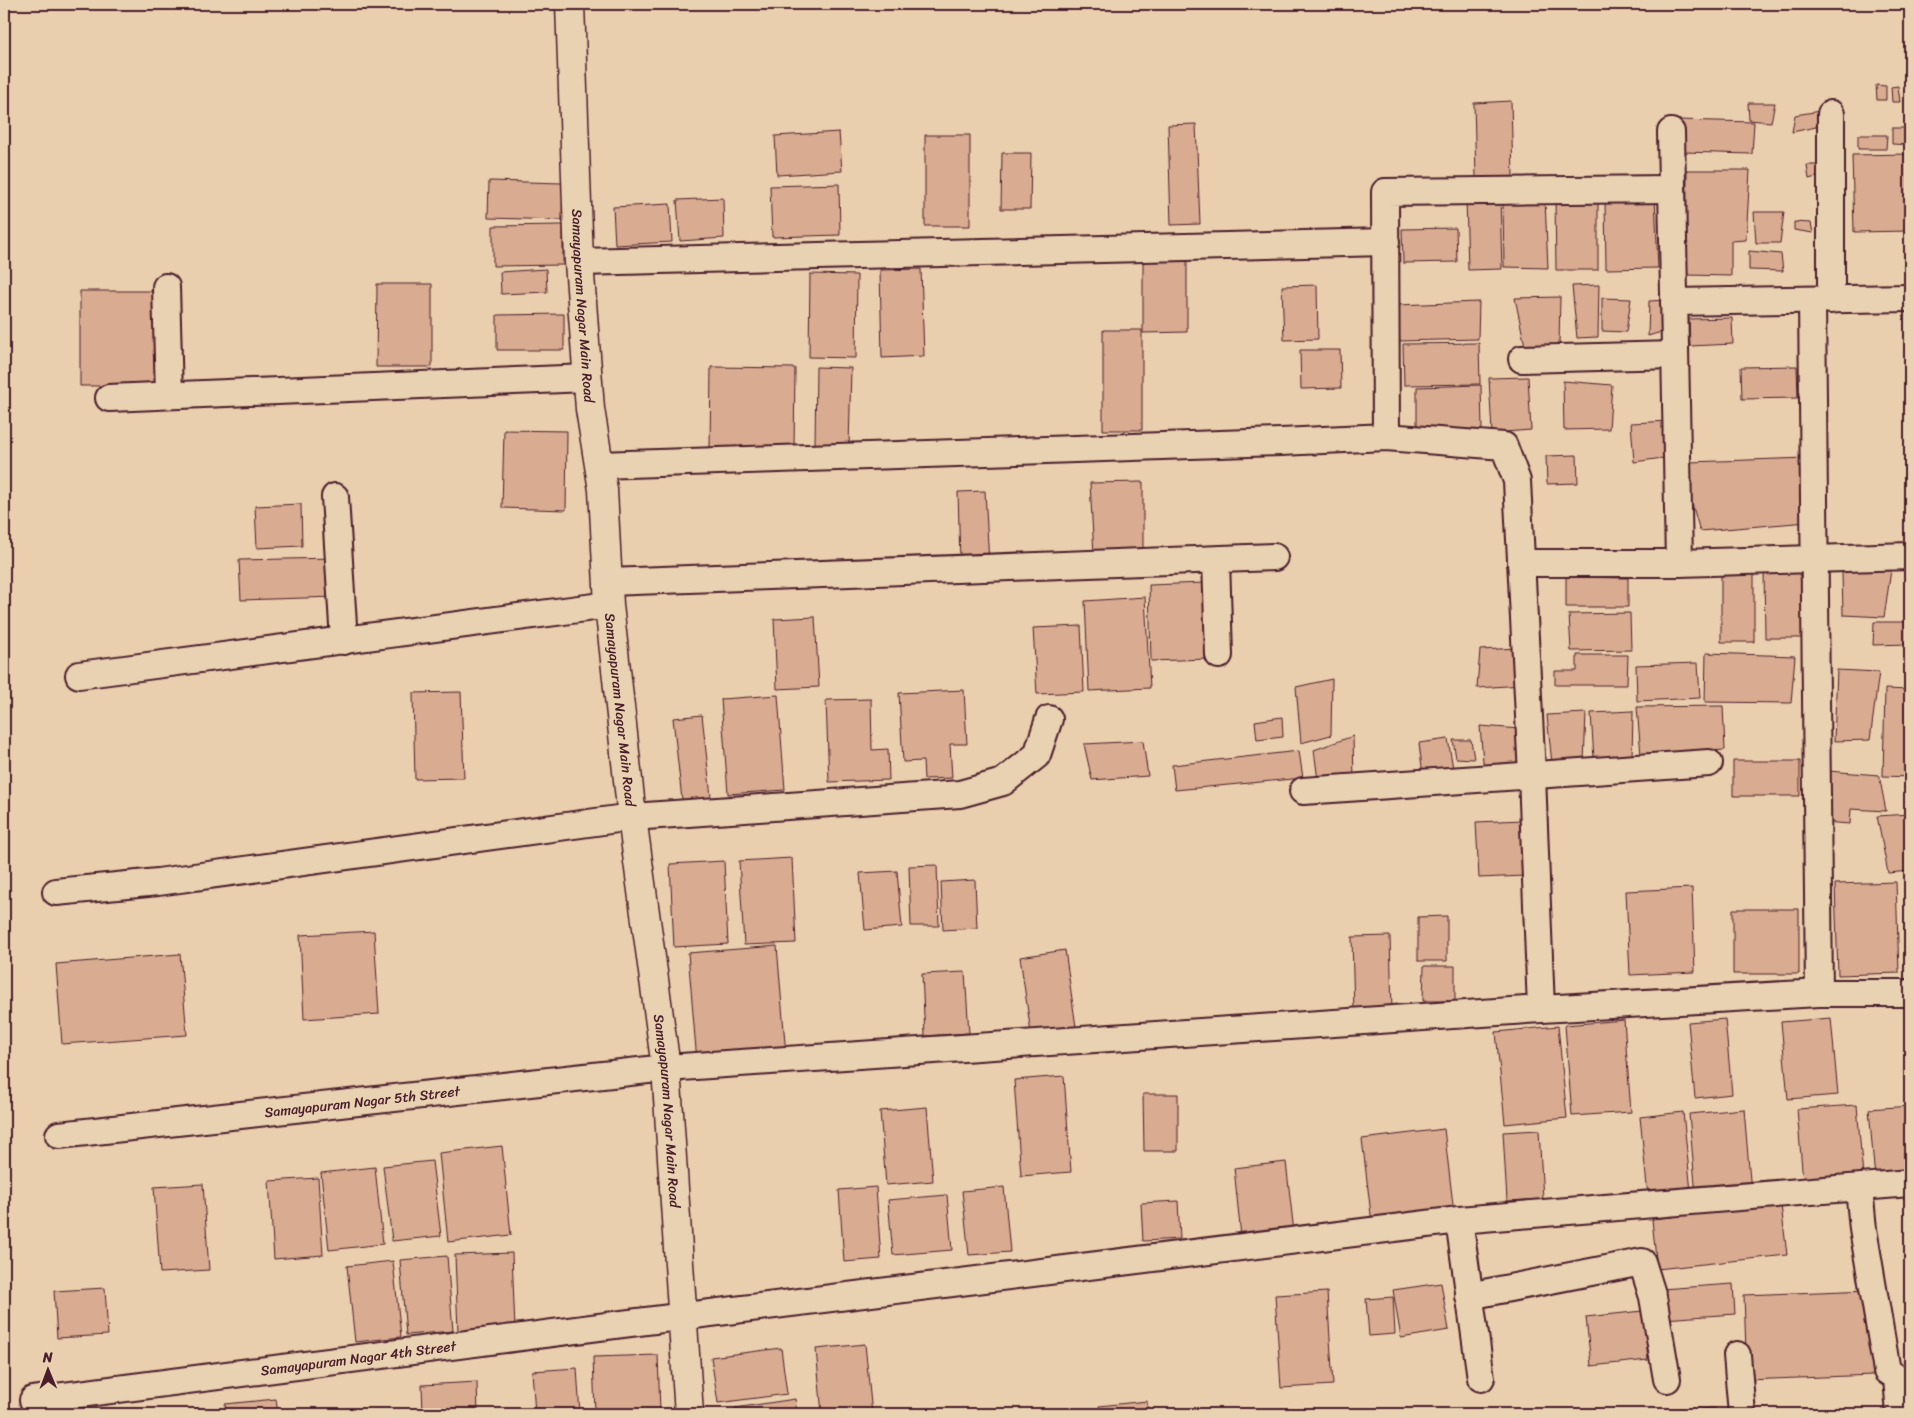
<svg xmlns="http://www.w3.org/2000/svg" width="1914" height="1418" font-family="Sriracha,sans-serif">
	<style>
		.building { fill: #d9ab90; stroke: #4a1f2b }
		.lines { fill: none; stroke-linecap: round; stroke-linejoin: round }
		.street-casing { stroke: #4a1f2b; stroke-width: 30 }
		.secondary-casing { stroke: #4a1f2b; stroke-width: 31 }
		.street { stroke: #e9d2b2; stroke-width: 26 }
		.secondary { stroke: #e9d2b2; stroke-width: 28 }
		.labels { text-anchor: middle; dominant-baseline: central; stroke-width: 4.5; stroke-linejoin: round; paint-order: stroke }
		.street-label { font-size: 14px; fill: #4a1f2b; stroke: #e9d2b2 }
	</style>
	<rect width="100%" height="100%" fill="#eacfae"/>
	<filter id="ink" filterUnits="userSpaceOnUse"><feTurbulence type="fractalNoise" baseFrequency=".02" numOctaves="2"/><feDisplacementMap in="SourceGraphic" scale="10" xChannelSelector="R" yChannelSelector="G"/><feConvolveMatrix kernelMatrix="1 2 1 2 8 2 1 2 1" color-interpolation-filters="sRGB"/></filter>
	<g filter="url(#ink)">
		<path class="building" d="M 1876,85 L 1886,86 L 1886,100 L 1877,100 Z
			M 1898,86 L 1900,102 L 1892,102 L 1891,87 Z
			M 1511,101 L 1513,177 L 1476,178 L 1474,103 Z
			M 1748,103 L 1775,103 L 1771,122 L 1749,120 Z
			M 1820,111 L 1816,127 L 1792,132 L 1795,115 Z
			M 1678,120 L 1754,122 L 1752,154 L 1684,152 Z
			M 1196,124 L 1200,224 L 1171,225 L 1168,125 Z
			M 1892,128 L 1910,128 L 1910,145 L 1892,144 Z
			M 839,132 L 842,171 L 777,175 L 775,136 Z
			M 925,135 L 970,135 L 970,226 L 925,226 Z
			M 1858,135 L 1887,135 L 1886,149 L 1858,149 Z
			M 1002,153 L 1031,153 L 1030,209 L 1001,209 Z
			M 1910,154 L 1910,231 L 1854,232 L 1852,155 Z
			M 1807,165 L 1817,165 L 1820,176 L 1809,179 Z
			M 1687,170 L 1750,170 L 1746,240 L 1731,241 L 1731,276 L 1686,275 Z
			M 489,181 L 563,183 L 562,220 L 488,218 Z
			M 839,184 L 840,235 L 772,237 L 770,186 Z
			M 1555,196 L 1598,196 L 1598,270 L 1556,270 Z
			M 1500,197 L 1502,269 L 1468,270 L 1466,198 Z
			M 1655,197 L 1658,268 L 1606,269 L 1605,199 Z
			M 723,198 L 724,238 L 680,241 L 677,200 Z
			M 1545,200 L 1548,268 L 1504,267 L 1503,202 Z
			M 670,204 L 672,242 L 615,245 L 613,207 Z
			M 1754,212 L 1784,212 L 1780,243 L 1756,243 Z
			M 1794,222 L 1811,223 L 1813,233 L 1794,230 Z
			M 563,225 L 563,265 L 493,266 L 493,226 Z
			M 1456,228 L 1457,262 L 1403,263 L 1402,229 Z
			M 1749,251 L 1781,254 L 1783,271 L 1749,270 Z
			M 1143,259 L 1187,259 L 1187,332 L 1143,333 Z
			M 546,269 L 547,292 L 501,294 L 500,272 Z
			M 921,269 L 924,356 L 882,358 L 880,270 Z
			M 810,274 L 857,275 L 856,358 L 809,357 Z
			M 377,284 L 432,284 L 432,367 L 376,367 Z
			M 1317,285 L 1318,339 L 1284,340 L 1282,286 Z
			M 1599,285 L 1598,337 L 1577,338 L 1572,286 Z
			M 80,291 L 157,291 L 156,386 L 80,386 Z
			M 1560,297 L 1559,345 L 1525,346 L 1515,298 Z
			M 1602,298 L 1631,299 L 1626,332 L 1602,331 Z
			M 1667,300 L 1668,330 L 1648,336 L 1649,301 Z
			M 1479,302 L 1478,339 L 1399,341 L 1396,305 Z
			M 564,314 L 564,350 L 497,350 L 497,315 Z
			M 1732,318 L 1733,344 L 1690,346 L 1689,319 Z
			M 1103,330 L 1142,330 L 1142,430 L 1103,430 Z
			M 1479,343 L 1480,384 L 1404,385 L 1403,344 Z
			M 1300,350 L 1340,350 L 1341,388 L 1301,389 Z
			M 1797,366 L 1798,398 L 1742,399 L 1741,367 Z
			M 711,367 L 795,368 L 794,451 L 710,449 Z
			M 816,367 L 851,368 L 849,447 L 815,446 Z
			M 1528,377 L 1531,430 L 1492,433 L 1489,378 Z
			M 1563,381 L 1612,385 L 1609,429 L 1564,430 Z
			M 1481,385 L 1482,430 L 1417,431 L 1417,387 Z
			M 1670,421 L 1670,457 L 1634,462 L 1631,423 Z
			M 504,430 L 567,431 L 566,510 L 502,508 Z
			M 1577,455 L 1578,483 L 1547,484 L 1546,456 Z
			M 1807,458 L 1808,522 L 1700,531 L 1691,500 L 1689,462 Z
			M 1143,482 L 1143,557 L 1094,555 L 1090,483 Z
			M 985,491 L 989,563 L 960,561 L 958,492 Z
			M 301,504 L 302,546 L 257,548 L 255,506 Z
			M 334,558 L 336,597 L 241,600 L 239,560 Z
			M 1764,569 L 1808,569 L 1808,638 L 1765,638 Z
			M 1891,570 L 1884,617 L 1843,615 L 1842,572 Z
			M 1721,574 L 1754,574 L 1754,642 L 1721,642 Z
			M 1566,577 L 1628,578 L 1628,607 L 1566,607 Z
			M 1205,583 L 1208,659 L 1151,661 L 1149,585 Z
			M 1145,597 L 1150,688 L 1089,691 L 1085,601 Z
			M 1630,613 L 1631,650 L 1571,651 L 1569,614 Z
			M 815,617 L 819,687 L 777,689 L 774,619 Z
			M 1874,622 L 1910,622 L 1910,644 L 1873,645 Z
			M 1081,626 L 1084,692 L 1037,694 L 1033,628 Z
			M 1518,648 L 1522,685 L 1477,688 L 1480,650 Z
			M 1706,653 L 1795,656 L 1791,703 L 1705,702 Z
			M 1577,655 L 1628,655 L 1627,685 L 1555,685 L 1555,671 L 1577,671 Z
			M 1698,663 L 1700,698 L 1637,701 L 1636,665 Z
			M 1837,670 L 1879,672 L 1870,740 L 1834,741 Z
			M 1332,679 L 1331,735 L 1301,743 L 1296,687 Z
			M 1885,689 L 1910,690 L 1910,777 L 1883,776 Z
			M 964,690 L 967,744 L 950,744 L 952,778 L 924,779 L 923,761 L 903,762 L 899,693 Z
			M 461,692 L 464,778 L 415,779 L 413,693 Z
			M 778,695 L 785,790 L 728,794 L 721,699 Z
			M 871,699 L 872,750 L 888,749 L 889,780 L 829,782 L 826,700 Z
			M 1723,706 L 1725,750 L 1641,755 L 1637,707 Z
			M 1633,711 L 1632,758 L 1594,759 L 1591,713 Z
			M 1586,713 L 1584,762 L 1552,764 L 1547,715 Z
			M 702,715 L 712,806 L 683,809 L 673,718 Z
			M 1282,717 L 1283,737 L 1257,740 L 1255,721 Z
			M 1480,726 L 1520,729 L 1524,769 L 1484,773 Z
			M 1353,736 L 1354,781 L 1318,780 L 1314,750 Z
			M 1448,739 L 1454,774 L 1423,775 L 1419,743 Z
			M 1453,740 L 1471,740 L 1474,759 L 1456,758 Z
			M 1143,741 L 1148,776 L 1092,780 L 1084,744 Z
			M 1299,751 L 1303,778 L 1175,790 L 1172,765 Z
			M 1733,761 L 1800,761 L 1800,796 L 1733,796 Z
			M 1828,771 L 1879,775 L 1886,811 L 1851,809 L 1850,824 L 1824,822 Z
			M 1910,814 L 1910,871 L 1888,873 L 1877,816 Z
			M 1523,820 L 1525,876 L 1479,878 L 1476,822 Z
			M 792,858 L 796,943 L 744,945 L 739,861 Z
			M 724,861 L 728,944 L 674,947 L 670,864 Z
			M 937,865 L 939,926 L 911,926 L 909,866 Z
			M 897,871 L 902,927 L 865,930 L 860,873 Z
			M 975,880 L 977,928 L 943,930 L 941,882 Z
			M 1896,882 L 1899,973 L 1838,975 L 1835,884 Z
			M 1692,888 L 1695,972 L 1630,975 L 1626,891 Z
			M 1733,909 L 1799,909 L 1799,974 L 1733,974 Z
			M 1447,916 L 1447,961 L 1418,961 L 1418,917 Z
			M 374,931 L 379,1014 L 304,1019 L 300,935 Z
			M 1390,936 L 1392,1011 L 1354,1013 L 1352,937 Z
			M 777,946 L 786,1055 L 697,1062 L 688,953 Z
			M 1065,950 L 1077,1034 L 1032,1040 L 1020,957 Z
			M 180,954 L 187,1035 L 62,1044 L 56,964 Z
			M 1424,966 L 1455,966 L 1455,1001 L 1423,1001 Z
			M 965,972 L 969,1033 L 925,1036 L 922,974 Z
			M 1831,1018 L 1838,1095 L 1788,1099 L 1781,1022 Z
			M 1725,1019 L 1732,1094 L 1695,1098 L 1688,1022 Z
			M 1624,1020 L 1631,1112 L 1572,1116 L 1565,1025 Z
			M 1558,1026 L 1567,1118 L 1505,1124 L 1496,1032 Z
			M 1064,1076 L 1071,1172 L 1021,1176 L 1014,1080 Z
			M 1143,1094 L 1178,1094 L 1178,1151 L 1144,1151 Z
			M 1857,1105 L 1863,1177 L 1803,1181 L 1797,1109 Z
			M 1910,1106 L 1910,1176 L 1875,1179 L 1869,1109 Z
			M 927,1107 L 933,1181 L 886,1185 L 880,1111 Z
			M 1744,1109 L 1751,1192 L 1696,1196 L 1689,1114 Z
			M 1683,1112 L 1691,1192 L 1648,1196 L 1640,1117 Z
			M 1444,1129 L 1454,1213 L 1372,1223 L 1362,1139 Z
			M 1539,1130 L 1543,1199 L 1507,1201 L 1503,1132 Z
			M 502,1146 L 511,1235 L 448,1242 L 439,1153 Z
			M 432,1161 L 441,1236 L 392,1241 L 383,1166 Z
			M 1286,1162 L 1294,1232 L 1241,1237 L 1234,1168 Z
			M 375,1167 L 383,1244 L 329,1250 L 321,1173 Z
			M 318,1178 L 323,1255 L 274,1259 L 269,1181 Z
			M 203,1184 L 209,1270 L 160,1273 L 154,1187 Z
			M 876,1187 L 881,1259 L 844,1262 L 839,1190 Z
			M 1004,1187 L 1010,1252 L 969,1255 L 962,1191 Z
			M 947,1195 L 952,1250 L 893,1255 L 888,1200 Z
			M 1178,1201 L 1180,1239 L 1143,1241 L 1141,1203 Z
			M 1781,1205 L 1787,1255 L 1657,1269 L 1652,1219 Z
			M 512,1253 L 515,1330 L 458,1331 L 455,1255 Z
			M 447,1256 L 453,1331 L 406,1335 L 400,1260 Z
			M 393,1261 L 401,1337 L 355,1342 L 347,1266 Z
			M 1441,1283 L 1449,1330 L 1401,1338 L 1393,1290 Z
			M 1733,1284 L 1735,1314 L 1663,1319 L 1661,1289 Z
			M 105,1288 L 108,1335 L 57,1338 L 54,1291 Z
			M 1869,1290 L 1873,1375 L 1747,1380 L 1744,1295 Z
			M 1327,1292 L 1333,1385 L 1281,1388 L 1275,1295 Z
			M 1393,1297 L 1395,1334 L 1369,1336 L 1366,1299 Z
			M 1643,1311 L 1648,1360 L 1591,1366 L 1586,1317 Z
			M 865,1344 L 872,1414 L 822,1414 L 816,1349 Z
			M 781,1348 L 787,1394 L 718,1403 L 711,1357 Z
			M 658,1355 L 660,1411 L 595,1414 L 593,1357 Z
			M 577,1368 L 580,1414 L 535,1414 L 532,1371 Z
			M 477,1382 L 478,1414 L 423,1414 L 422,1385 Z
			M 276,1399 L 278,1414 L 226,1414 L 225,1404 Z
			M 795,1399 L 797,1414 L 736,1414 L 735,1408 Z
			M 1147,1401 L 1148,1414 L 1099,1414 L 1099,1406 Z
			M 1715,1408 L 1716,1414 L 1672,1414 L 1672,1411 Z
			M 1293,1409 L 1294,1414 L 1261,1414 Z"/>
		<g class="lines">
			<defs>
				<g id="street">
					<path d="M 1671,132 L 1679,563"/>
					<path d="M 579,262 L 1386,242"/>
					<path d="M 166,287 L 169,395"/>
					<path d="M 1831,300 L 1831,114"/>
					<path d="M 1812,301 L 1819,993"/>
					<path d="M 1674,302 L 1910,298"/>
					<path d="M 1522,359 L 1675,355"/>
					<path d="M 109,398 L 588,378"/>
					<path d="M 1386,437 L 1385,192 L 1672,189"/>
					<path d="M 599,465 L 1281,442 L 1386,437 L 1504,446 L 1517,481 L 1532,775 L 1541,1009"/>
					<path d="M 335,497 L 344,641"/>
					<path d="M 1216,560 L 1219,655"/>
					<path d="M 1521,563 L 1679,563 L 1910,556"/>
					<path d="M 608,582 L 1274,557"/>
					<path d="M 79,675 L 609,605"/>
					<path d="M 1303,791 L 1709,763"/>
					<path d="M 56,892 L 158,882 L 632,817 L 960,794 L 1003,782 L 1037,755 L 1049,719"/>
					<path id="s1" d="M 59,1135 L 666,1068 L 1541,1009 L 1819,993 L 1910,993"/>
					<path d="M 1859,1188 L 1863,1229 L 1887,1371 L 1897,1378 L 1910,1381"/>
					<path d="M 1459,1220 L 1481,1378"/>
					<path d="M 1469,1296 L 1642,1262 L 1653,1297 L 1667,1379"/>
					<path d="M 1737,1355 L 1742,1414"/>
					<path d="M 1897,1378 L 1900,1414"/>
					<path id="s2" d="M 33,1400 L 630,1323 L 1459,1220 L 1910,1183"/>
				</g>
				<g id="secondary">
					<path id="s3" d="M 570,4 L 579,262 L 590,409 L 603,490 L 609,605 L 632,817 L 666,1068 L 689,1414"/>
				</g>
			</defs>
			<use href="#street" class="street-casing"/>
			<use href="#secondary" class="secondary-casing"/>
			<use href="#street" class="street"/>
			<use href="#secondary" class="secondary"/>
		</g>
	</g>
	<g class="labels">
		<g class="street-label">
			<text stroke="none"><textPath href="#s3" startOffset="302">Samayapuram Nagar Main Road</textPath></text>
			<text stroke="none"><textPath href="#s3" startOffset="708">Samayapuram Nagar Main Road</textPath></text>
			<text stroke="none"><textPath href="#s1" startOffset="305">Samayapuram Nagar 5th Street</textPath></text>
			<text stroke="none"><textPath href="#s3" startOffset="1112">Samayapuram Nagar Main Road</textPath></text>
			<text stroke="none"><textPath href="#s2" startOffset="328">Samayapuram Nagar 4th Street</textPath></text>
		</g>
	</g>
	<rect width="1914" height="1418" fill="none" stroke="#e9d2b2" stroke-width="20"/>
	<rect x="10" y="10" width="1894" height="1398" fill="none" stroke="#4a1f2b" stroke-width="2" filter="url(#ink)"/>
	<g transform="translate(48 1370) rotate(359)" stroke="#e9d2b2" stroke-width="4" paint-order="stroke">
	<path d="M0-4L9 19L0 12L-9 19Z" fill="#4a1f2b"/>
	<text y="-8" font-size="14" font-weight="bold" text-anchor="middle" fill="#4a1f2b">N</text>
	</g>
</svg>
